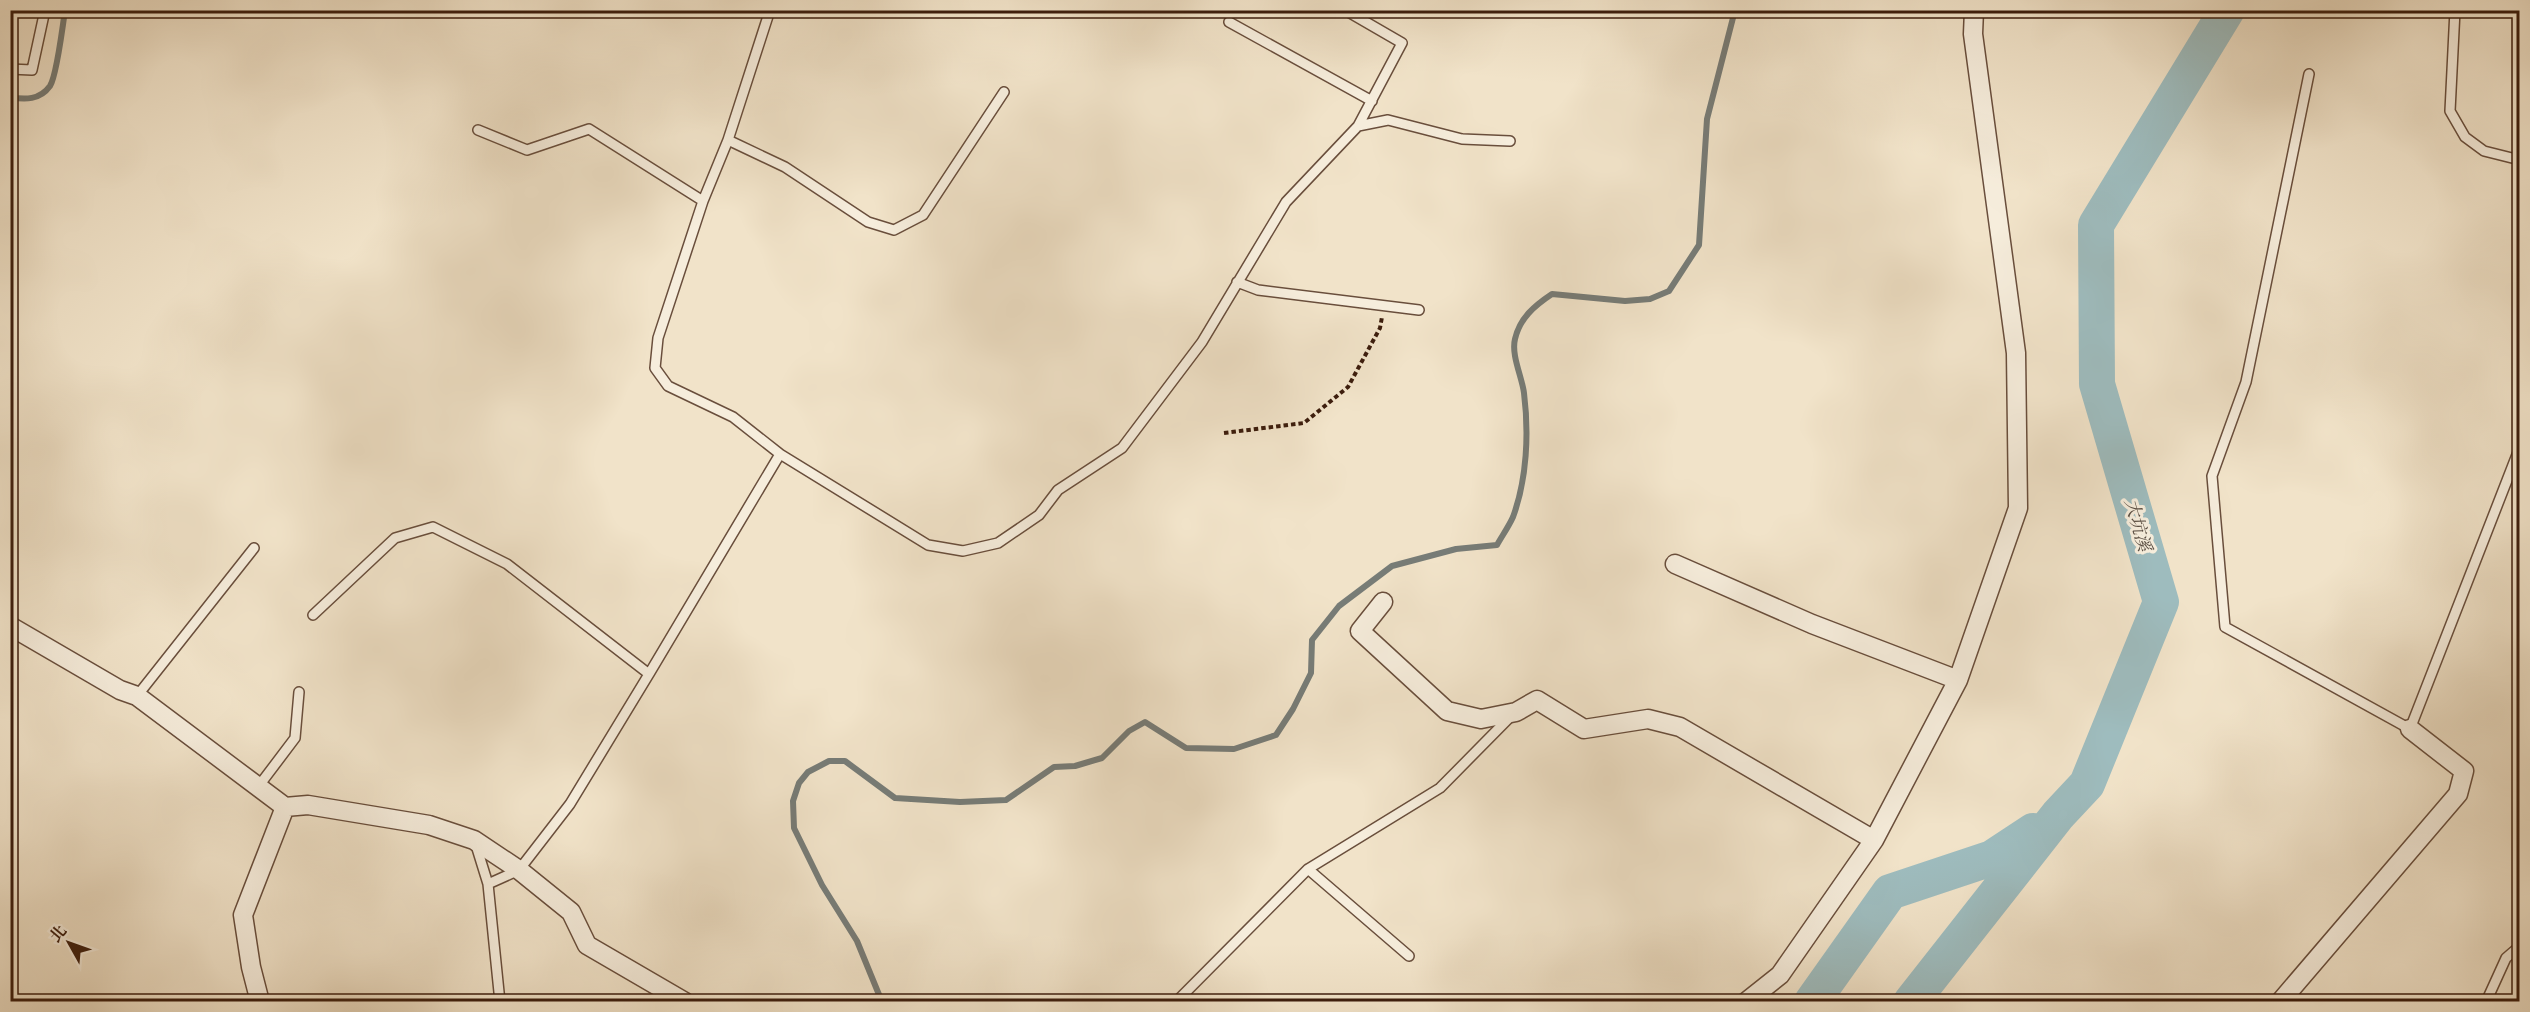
<svg xmlns="http://www.w3.org/2000/svg" width="2530" height="1012" font-family="'Libre Caslon Text','Noto Serif TC',serif">
	<style>
		.lines { fill: none; stroke-linecap: round; stroke-linejoin: round }
		.stream { stroke: #777c77; stroke-width: 6 }
		.river { stroke: #9ebcbe; stroke-width: 36 }
		.service-casing { stroke: #694e3c; stroke-width: 12 }
		.minor-casing { stroke: #694e3c; stroke-width: 21 }
		.path { stroke: #3c1d0d; stroke-width: 4; stroke-dasharray: 4.5 3; stroke-linecap: butt }
		.service { stroke: #f6eddc; stroke-width: 9 }
		.minor { stroke: #f6eddc; stroke-width: 18 }
		.labels { text-anchor: middle; dominant-baseline: central; stroke-width: 6; stroke-linejoin: round; paint-order: stroke }
		.water-label { font-size: 18px; font-style: italic; fill: #594d42; stroke: #f6eddc }
	</style>
	<rect width="100%" height="100%" fill="#f1e3c9"/>
	<filter id="stains"><feTurbulence type="fractalNoise" baseFrequency=".00333" numOctaves="4"/><feColorMatrix values="0 0 0 0 .2 0 0 0 0 .09 0 0 0 0 .02 0 0 0 .5 -.17"/></filter>
	<radialGradient id="worn" r=".72"><stop offset=".6" stop-color="#630" stop-opacity="0"/><stop offset="1" stop-color="#630" stop-opacity=".3"/></radialGradient>
	<g class="lines">
		<path class="stream" d="M 10,97 C 25,100 40,100 50,86 C 56,77 63,25 65,10
			M 882,1002 L 857,941 L 822,885 L 794,828 L 793,801 L 799,783 L 808,772 L 829,761 L 845,761 L 895,798 L 960,802 L 1006,800 L 1054,767 L 1075,766 L 1102,758 L 1129,731 L 1145,722 L 1186,748 L 1234,749 L 1276,735 L 1293,709 L 1311,673 L 1312,640 L 1339,606 L 1392,566 L 1456,549 L 1497,545 C 1502,536 1509,526 1513,517 C 1527,479 1529,433 1524,393 C 1522,377 1511,355 1515,339 C 1520,318 1534,306 1552,294 L 1625,301 L 1650,299 L 1669,291 L 1699,245 L 1707,119 L 1735,10"/>
		<path class="river" d="M 1812,1002 L 1890,892 L 1992,858 L 2033,831
			M 1911,1002 L 2058,815 L 2087,784 L 2161,602 L 2097,384 L 2096,225 L 2227,10"/>
		<defs>
			<path id="service" d="M 1345,10 L 1402,43 L 1358,126
				M 2455,10 L 2450,111 L 2465,137 L 2484,151 L 2520,160
				M 1229,22 L 1372,101
				M 10,69 L 32,70 L 45,10
				M 2309,74 L 2246,382 L 2212,476 L 2225,627 L 2410,729 L 2520,447
				M 478,130 L 527,150 L 589,129 L 703,201 L 728,140 L 785,167 L 868,222 L 894,230 L 923,215 L 1004,92
				M 728,140 L 770,10
				M 1237,282 L 1258,290 L 1419,310
				M 780,454 L 928,545 L 963,551 L 998,543 L 1039,515 L 1058,490 L 1122,448 L 1202,342 L 1286,202 L 1358,126 L 1388,120 L 1462,139 L 1510,141
				M 313,615 L 395,538 L 433,527 L 507,564 L 649,674 L 780,454 L 733,417 L 668,386 L 655,368 L 658,338 L 703,201
				M 137,696 L 254,548
				M 258,787 L 295,738 L 299,692
				M 475,842 L 488,884 L 500,1002
				M 1308,869 L 1409,956
				M 488,884 L 519,870 L 570,804 L 649,674
				M 1176,1002 L 1308,869 L 1440,788 L 1512,715
				M 2486,1002 L 2506,958 L 2520,946"/>
			<path id="minor" d="M 1675,564 L 1812,624 L 1958,680
				M 1383,602 L 1360,631 L 1447,711 L 1481,719 L 1516,712 L 1537,700 L 1584,729 L 1648,719 L 1680,727 L 1874,840
				M 10,626 L 120,690 L 137,696 L 285,807 L 308,805 L 429,825 L 474,840 L 519,870 L 571,912 L 587,945 L 685,1002
				M 260,1002 L 251,967 L 243,915 L 285,807
				M 1746,1002 L 1780,975 L 1874,840 L 1958,680 L 2018,508 L 2016,353 L 1973,34 L 1974,10
				M 2280,1002 L 2458,794 L 2464,771 L 2410,729"/>
		</defs>
		<use href="#service" class="service-casing"/>
		<use href="#minor" class="minor-casing"/>
		<path class="path" d="M 1224,433 L 1304,423 L 1348,387 L 1380,328 L 1382,317"/>
		<use href="#service" class="service"/>
		<use href="#minor" class="minor"/>
	</g>
	<g class="labels">
		<g class="water-label">
			<text transform="translate(2138 525) rotate(74)">大坑溪</text>
		</g>
	</g>
	<rect width="2530" height="1012" fill="none" stroke="#f1e3c9" stroke-width="36"/>
	<rect x="12" y="12" width="2506" height="988" fill="none" stroke="#3c1d0d" stroke-width="3"/>
	<rect x="18" y="18" width="2494" height="976" fill="none" stroke="#3c1d0d" stroke-width="1.5"/>
	<g transform="translate(69 943) rotate(310)" stroke="#f6eddc" stroke-width="4.5" paint-order="stroke">
	<path d="M0-4.5L10 22L0 15L-10 22Z" fill="#3c1d0d"/>
	<text y="-9" font-size="16" font-weight="bold" text-anchor="middle" fill="#3c1d0d">北</text>
	</g>
	<rect width="100%" height="100%" filter="url(#stains)"/>
	<rect width="100%" height="100%" fill="url(#worn)"/>
</svg>
